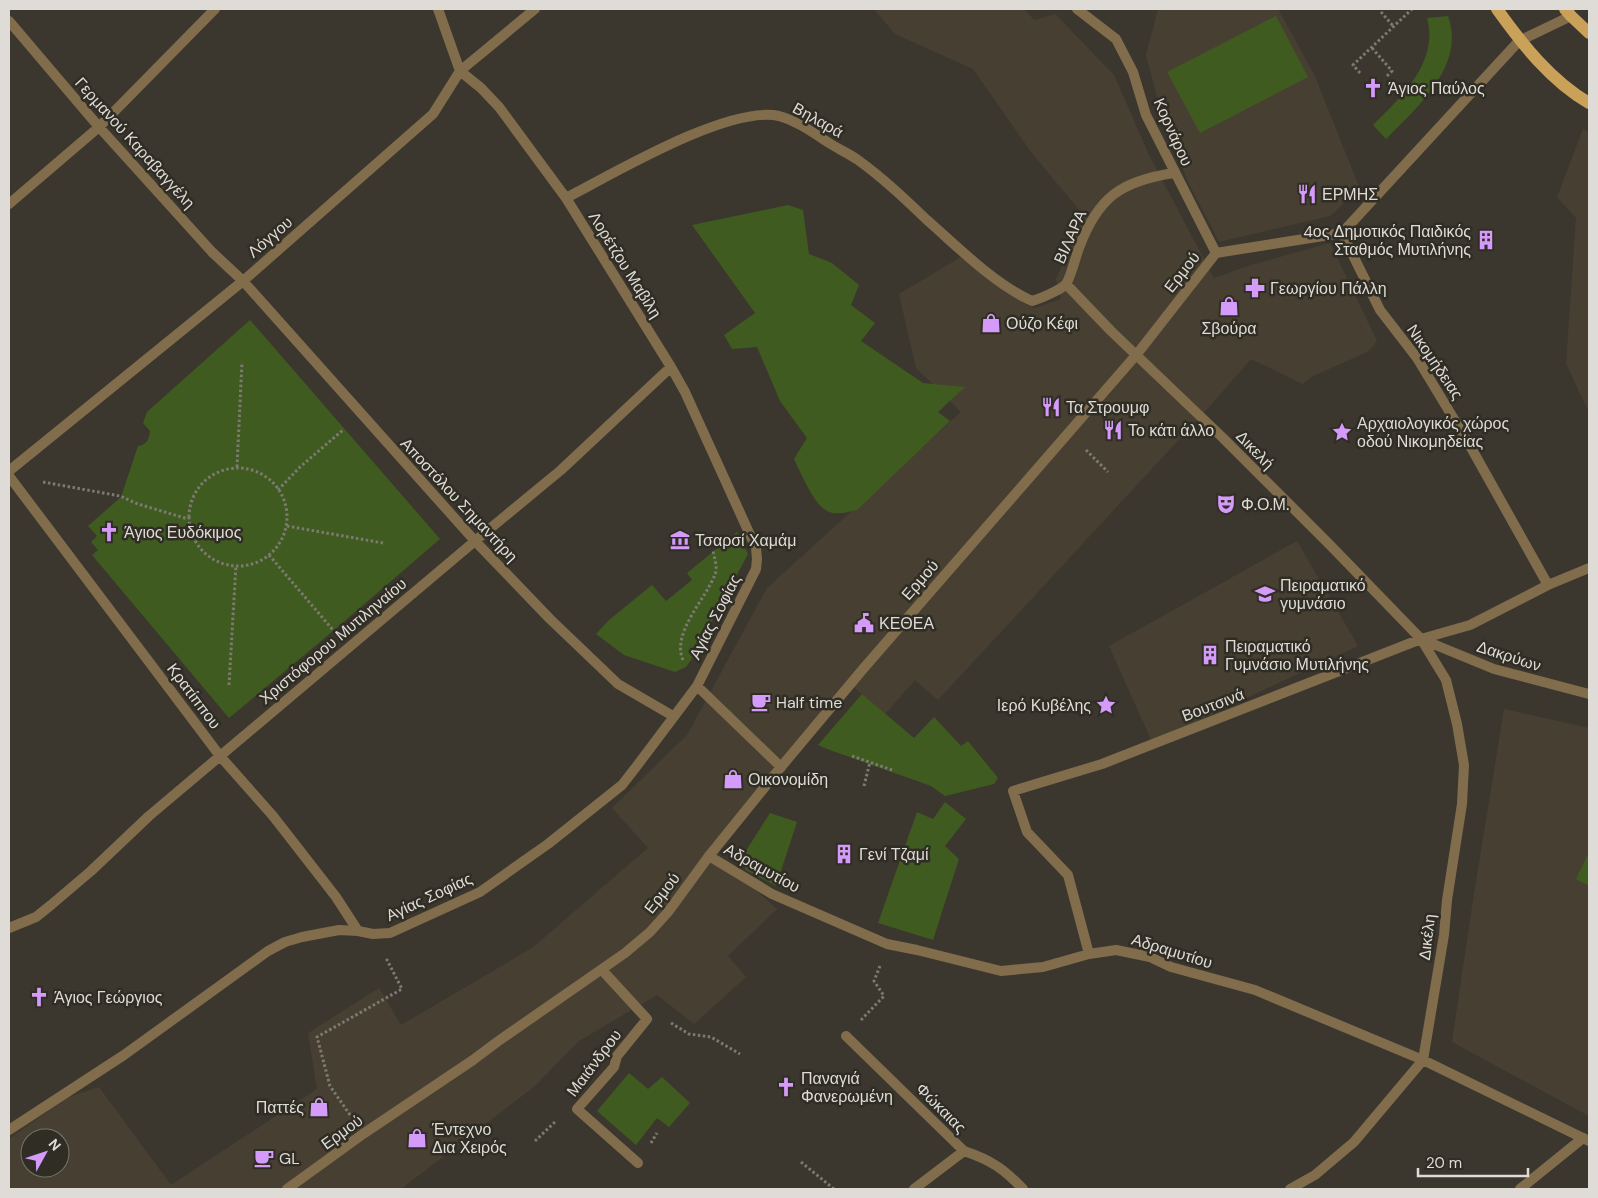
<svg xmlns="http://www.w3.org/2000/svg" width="1598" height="1198" font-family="'DM Sans',sans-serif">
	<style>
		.built { fill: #474032; fill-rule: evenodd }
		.green { fill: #405b1f }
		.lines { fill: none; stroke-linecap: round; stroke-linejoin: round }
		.path { stroke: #7d7a73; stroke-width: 3; stroke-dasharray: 2.5 2.5; stroke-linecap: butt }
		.service { stroke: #816d4c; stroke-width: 10 }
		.pedestrian { stroke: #816d4c; stroke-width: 10 }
		.minor { stroke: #816d4c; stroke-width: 10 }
		.primary { stroke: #caa159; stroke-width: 12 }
		.labels { text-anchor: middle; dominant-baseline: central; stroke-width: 5; stroke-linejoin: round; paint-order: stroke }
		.poi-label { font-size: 16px; fill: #dfdcd7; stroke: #302d25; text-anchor: start }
		.street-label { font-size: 16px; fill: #dfdcd7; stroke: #302d25 }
	</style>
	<rect width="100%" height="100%" fill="#3b372f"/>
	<path class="built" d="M 874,9 L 1024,9 L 1034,20 L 1055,14 L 1114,75 L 1149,155 L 1214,278 L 1251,265 L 1330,243 L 1377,341 L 1371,349 L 1365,353 L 1311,377 L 1303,384 L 1251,359 L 1210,406 L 938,700 L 915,680 L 885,714 L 848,682 L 704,854 L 738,874 L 777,909 L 728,956 L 746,977 L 694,1024 L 657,995 L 579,1041 L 535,1086 L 401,1189 L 9,1189 L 9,1139 L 66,1098 L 99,1087 L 171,1185 L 317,1089 L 308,1033 L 379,988 L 401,1025 L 532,948 L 648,848 L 612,808 L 687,735 L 767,588 L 961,412 L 916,368 L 899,294 L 961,257 L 1023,303 L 1035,308 L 1061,299 L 1056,279 L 1084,216 L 1031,152 L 973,69 L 895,34 ZM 30,1138 L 60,1138 L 60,1168 L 30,1168 Z
		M 1158,9 L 1278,9 L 1314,74 L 1360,189 L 1330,216 L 1219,242 L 1188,182 L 1161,112 L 1146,55 Z
		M 1583,129 L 1589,132 L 1589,412 L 1566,364 L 1576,218 L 1557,197 Z
		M 1297,541 L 1358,646 L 1152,742 L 1109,646 Z
		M 1504,709 L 1589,728 L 1589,1116 L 1452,1042 L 1473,900 Z"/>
	<path class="green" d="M 1276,16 L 1308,77 L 1200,133 L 1167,72 Z
		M 1448,16 C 1466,66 1417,107 1386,139 L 1373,125 C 1402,96 1439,62 1427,18 Z
		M 788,205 L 803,210 L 809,254 L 832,263 L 859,285 L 851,305 L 875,323 L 861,341 L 923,383 L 965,387 L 938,412 L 950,421 L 857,510 C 848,512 838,515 829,512 C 814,506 801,473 794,459 L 807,438 L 780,401 L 757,347 L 732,349 L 724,335 L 755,313 L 692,225 Z
		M 250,320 L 440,539 L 333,631 L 229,718 L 92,555 L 98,550 L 91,542 L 97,536 L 88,526 L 121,497 L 138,446 C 147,445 149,439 150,431 L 143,423 L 147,412 Z
		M 737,532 L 748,554 L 691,660 L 686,667 L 675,672 L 624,655 L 596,634 L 609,620 L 652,585 L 666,601 L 692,580 L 687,573 Z
		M 862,694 L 914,738 L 934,717 L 961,746 L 968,741 L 998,778 L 994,784 L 945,796 L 931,786 L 827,749 L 818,745 Z
		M 945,802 L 966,819 L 945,846 L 959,859 L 933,940 L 878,923 L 917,812 L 933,819 Z
		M 770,813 L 797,822 L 776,886 L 746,870 L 740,860 Z
		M 1589,852 L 1589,886 L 1576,879 Z
		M 629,1073 L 648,1089 L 662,1077 L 690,1103 L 669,1127 L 657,1118 L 636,1145 L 597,1111 Z"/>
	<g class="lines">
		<path class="path" d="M 1381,12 L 1394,27
			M 1372,48 L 1392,71 L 1387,76
			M 1360,73 L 1353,65 L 1412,9
			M 1086,450 L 1108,472
			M 237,467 L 242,362
			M189 517a49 49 0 1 1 98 0a49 49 0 1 1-98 0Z
			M 43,482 L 120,496 L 138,504 L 188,519
			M 278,490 L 300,467 L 343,430
			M 287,526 L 383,543
			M 269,555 L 333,630
			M 683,660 C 671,632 707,598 715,574 C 718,568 714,557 713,550
			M 229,685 L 236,565
			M 852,756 L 892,770
			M 864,786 L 870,762
			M 861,1020 L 884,996 L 874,981 L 880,966
			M 671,1023 L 689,1034 L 711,1037 L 740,1054
			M 350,1115 L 330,1086 L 317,1037 L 402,989 L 386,958
			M 535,1141 L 556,1121
			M 651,1143 L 657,1133
			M 801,1162 L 834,1189"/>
		<path class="service" d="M 1520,1189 L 1583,1138"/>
		<path class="pedestrian" d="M 781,767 L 863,669 L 1137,354 L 1216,253
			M 287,1189 L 363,1134 L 473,1060 L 497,1042 L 625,953 L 650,932 L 668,912 L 709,856"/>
		<path class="minor" d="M 1077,9 L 1116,39 L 1133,72 L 1146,115 L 1216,253 L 1342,233 L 1519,41 L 1571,16
			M 9,21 L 99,127 L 212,252 L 243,281 L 475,541 L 550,619 L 618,684 L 673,716
			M 566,198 C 613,174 728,105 779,116 C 797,121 811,131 826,141 C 836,148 848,153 858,160 C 883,178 905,199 927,220 C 958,247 994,284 1032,301 C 1039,299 1061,290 1066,284 C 1070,279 1076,256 1079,248 C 1098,197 1121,181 1174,173
			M 9,204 L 99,127 L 215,9
			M 1342,233 L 1380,310 L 1417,358 L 1469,444 L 1548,585
			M 1066,284 L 1111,331 L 1222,437 L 1331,546 L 1421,639 L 1446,680 L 1457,724 L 1464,765 L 1462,804 L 1447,900 L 1444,935 L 1423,1060 L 1354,1142 L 1315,1175 L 1290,1189
			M 9,471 L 243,281 L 433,114 L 460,71 L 535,9
			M 9,476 L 220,756 L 273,816 L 336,897 L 358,931
			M 1421,639 L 1494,669 L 1589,694
			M 697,686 L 781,767 L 709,856 L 772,894 L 887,944 L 917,950 L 1001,971 L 1043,967 L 1089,954 L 1116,950 L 1150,957 L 1171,967 L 1255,990 L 1423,1060 L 1589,1141
			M 9,928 L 36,917 L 51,905 L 91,871 L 149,816 L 475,541 L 561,470 L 671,367
			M 1089,954 L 1068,875 L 1027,832 L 1013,791 L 1102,764 L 1421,639 L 1470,625 L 1548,585 L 1589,568
			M 602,970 L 647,1019 L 617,1056 L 614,1067 L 577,1109 L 638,1163
			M 846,1036 L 964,1151 C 991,1160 1004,1169 1023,1189
			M 9,1130 L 124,1055 L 268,951 L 285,942 L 302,937 L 339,930 L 358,931 L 373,934 L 390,933 L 480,892 L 548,844 L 622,785 L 636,767 L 697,686 L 756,569 L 757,559 L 756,548 L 685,392 L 671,367 L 566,198 L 499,107 L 481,88 L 460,71 L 438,9
			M 914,1189 L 964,1151"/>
		<path class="primary" d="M 1497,9 C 1522,44 1551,81 1589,103
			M 1565,9 L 1571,16 L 1589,33"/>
	</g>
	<defs>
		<symbol id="church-bare" viewBox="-9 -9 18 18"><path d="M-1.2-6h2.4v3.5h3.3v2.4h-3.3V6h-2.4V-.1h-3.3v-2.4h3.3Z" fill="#d59bfb" stroke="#302d25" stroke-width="2.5" paint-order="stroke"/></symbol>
		<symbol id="restaurant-bare" viewBox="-9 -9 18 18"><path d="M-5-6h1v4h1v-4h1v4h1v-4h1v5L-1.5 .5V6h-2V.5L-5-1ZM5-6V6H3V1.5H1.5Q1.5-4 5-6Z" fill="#d59bfb" stroke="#302d25" stroke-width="2.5" paint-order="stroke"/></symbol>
		<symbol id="building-bare" viewBox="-9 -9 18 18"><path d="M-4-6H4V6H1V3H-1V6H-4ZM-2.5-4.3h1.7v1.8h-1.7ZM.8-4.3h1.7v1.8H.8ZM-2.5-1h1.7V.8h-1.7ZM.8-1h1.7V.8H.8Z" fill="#d59bfb" stroke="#302d25" stroke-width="2.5" paint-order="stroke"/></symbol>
		<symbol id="pharmacy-bare" viewBox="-9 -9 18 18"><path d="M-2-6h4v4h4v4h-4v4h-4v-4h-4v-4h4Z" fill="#d59bfb" stroke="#302d25" stroke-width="2.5" paint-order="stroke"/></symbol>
		<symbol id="shop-bare" viewBox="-9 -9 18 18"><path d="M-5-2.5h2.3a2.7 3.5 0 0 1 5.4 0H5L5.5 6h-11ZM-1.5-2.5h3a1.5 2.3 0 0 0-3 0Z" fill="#d59bfb" stroke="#302d25" stroke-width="2.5" paint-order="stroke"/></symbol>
		<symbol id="sight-bare" viewBox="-9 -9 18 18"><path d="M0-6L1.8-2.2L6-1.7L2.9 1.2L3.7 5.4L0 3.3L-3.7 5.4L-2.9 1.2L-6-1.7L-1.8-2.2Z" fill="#d59bfb" stroke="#302d25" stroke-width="2.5" paint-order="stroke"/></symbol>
		<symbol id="theatre-bare" viewBox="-9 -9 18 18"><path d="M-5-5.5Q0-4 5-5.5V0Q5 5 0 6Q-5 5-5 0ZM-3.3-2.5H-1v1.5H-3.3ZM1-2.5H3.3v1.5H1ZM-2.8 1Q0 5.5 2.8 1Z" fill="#d59bfb" stroke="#302d25" stroke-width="2.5" paint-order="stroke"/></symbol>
		<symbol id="museum-bare" viewBox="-9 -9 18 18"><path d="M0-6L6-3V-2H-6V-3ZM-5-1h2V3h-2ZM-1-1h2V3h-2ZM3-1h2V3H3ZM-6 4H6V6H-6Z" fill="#d59bfb" stroke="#302d25" stroke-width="2.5" paint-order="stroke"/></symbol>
		<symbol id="school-bare" viewBox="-9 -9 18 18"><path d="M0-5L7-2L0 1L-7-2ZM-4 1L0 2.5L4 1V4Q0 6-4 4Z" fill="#d59bfb" stroke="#302d25" stroke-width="2.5" paint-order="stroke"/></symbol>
		<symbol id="civic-bare" viewBox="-9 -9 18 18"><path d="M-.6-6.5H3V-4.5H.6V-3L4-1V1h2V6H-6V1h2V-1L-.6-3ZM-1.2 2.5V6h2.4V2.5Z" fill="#d59bfb" stroke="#302d25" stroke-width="2.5" paint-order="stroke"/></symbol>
		<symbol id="cafe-bare" viewBox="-9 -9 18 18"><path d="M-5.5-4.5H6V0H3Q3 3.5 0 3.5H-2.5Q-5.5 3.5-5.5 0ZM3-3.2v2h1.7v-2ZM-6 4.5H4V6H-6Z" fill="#d59bfb" stroke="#302d25" stroke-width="2.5" paint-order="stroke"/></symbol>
	</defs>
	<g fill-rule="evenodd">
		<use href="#church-bare" x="1359" y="74" width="28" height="28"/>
		<use href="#restaurant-bare" x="1293" y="180" width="28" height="28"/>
		<use href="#building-bare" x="1472" y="226" width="28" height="28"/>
		<use href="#pharmacy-bare" x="1241" y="274" width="28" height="28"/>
		<use href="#shop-bare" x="1215" y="292" width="28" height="28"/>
		<use href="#shop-bare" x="977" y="309" width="28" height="28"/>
		<use href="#restaurant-bare" x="1037" y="393" width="28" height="28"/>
		<use href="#restaurant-bare" x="1099" y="416" width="28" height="28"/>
		<use href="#sight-bare" x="1328" y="418" width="28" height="28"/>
		<use href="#theatre-bare" x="1212" y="490" width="28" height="28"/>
		<use href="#church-bare" x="95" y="518" width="28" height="28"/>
		<use href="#museum-bare" x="666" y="526" width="28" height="28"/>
		<use href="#school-bare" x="1251" y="580" width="28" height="28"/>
		<use href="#civic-bare" x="850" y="609" width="28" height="28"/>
		<use href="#building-bare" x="1196" y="641" width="28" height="28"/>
		<use href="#cafe-bare" x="747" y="688" width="28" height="28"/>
		<use href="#sight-bare" x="1092" y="691" width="28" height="28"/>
		<use href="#shop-bare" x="719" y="765" width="28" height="28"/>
		<use href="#building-bare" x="830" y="840" width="28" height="28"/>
		<use href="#church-bare" x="25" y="983" width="28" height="28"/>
		<use href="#church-bare" x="772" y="1073" width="28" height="28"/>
		<use href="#shop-bare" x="305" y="1093" width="28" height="28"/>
		<use href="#shop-bare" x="403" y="1124" width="28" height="28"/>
		<use href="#cafe-bare" x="250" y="1144" width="28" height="28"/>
	</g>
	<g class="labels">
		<g class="poi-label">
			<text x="1388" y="88">Άγιος Παύλος</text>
			<text x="1322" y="194">ΕΡΜΗΣ</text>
			<text x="1471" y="231" text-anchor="end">4ος Δημοτικός Παιδικός<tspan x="1471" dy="18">Σταθμός Μυτιλήνης</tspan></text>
			<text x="1270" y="288">Γεωργίου Πάλλη</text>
			<text x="1006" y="323">Ούζο Κέφι</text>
			<text x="1229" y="328" text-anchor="middle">Σβούρα</text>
			<text x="1066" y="407">Τα Στρουμφ</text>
			<text x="1357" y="423">Αρχαιολογικός χώρος<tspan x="1357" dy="18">οδού Νικομηδείας</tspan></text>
			<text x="1128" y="430">Το κάτι άλλο</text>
			<text x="1241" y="504">Φ.Ο.Μ.</text>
			<text x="124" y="532">Άγιος Ευδόκιμος</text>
			<text x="695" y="540">Τσαρσί Χαμάμ</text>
			<text x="1280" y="585">Πειραματικό<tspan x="1280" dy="18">γυμνάσιο</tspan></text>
			<text x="879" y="623">ΚΕΘΕΑ</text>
			<text x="1225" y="646">Πειραματικό<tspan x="1225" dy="18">Γυμνάσιο Μυτιλήνης</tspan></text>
			<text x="776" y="702">Half time</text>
			<text x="1091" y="705" text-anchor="end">Ιερό Κυβέλης</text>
			<text x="748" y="779">Οικονομίδη</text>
			<text x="859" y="854">Γενί Τζαμί</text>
			<text x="54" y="997">Άγιος Γεώργιος</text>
			<text x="801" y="1078">Παναγιά<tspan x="801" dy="18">Φανερωμένη</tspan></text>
			<text x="304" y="1107" text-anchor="end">Παττές</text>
			<text x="432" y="1129">Έντεχνο<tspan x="432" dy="18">Δια Χειρός</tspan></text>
			<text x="279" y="1158">GL</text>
		</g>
		<g class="street-label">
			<text transform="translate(818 120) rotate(29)">Βηλαρά</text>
			<text transform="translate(1173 132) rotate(66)">Κορνάρου</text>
			<text transform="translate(135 143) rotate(48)">Γερμανού Καραβαγγέλη</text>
			<text transform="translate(270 237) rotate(-41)">Λόγγου</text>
			<text transform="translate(1070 237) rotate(-66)">ΒΙΛΑΡΑ</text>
			<text transform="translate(625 265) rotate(58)">Λορέτζου Μαβίλη</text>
			<text transform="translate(1182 272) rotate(-52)">Ερμού</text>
			<text transform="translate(1435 362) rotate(56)">Νικομήδειας</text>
			<text transform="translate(1255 450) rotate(46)">Δικελή</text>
			<text transform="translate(459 500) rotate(47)">Αποστόλου Σημαντήρη</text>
			<text transform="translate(920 580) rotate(-49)">Ερμού</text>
			<text transform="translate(715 617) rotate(-63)">Αγίας Σοφίας</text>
			<text transform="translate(333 641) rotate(-40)">Χριστόφορου Μυτιληναίου</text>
			<text transform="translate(1509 656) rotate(18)">Δακρύων</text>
			<text transform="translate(194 696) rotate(53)">Κρατίππου</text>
			<text transform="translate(1213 705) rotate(-21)">Βουτσινά</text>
			<text transform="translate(762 868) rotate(29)">Αδραμυτίου</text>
			<text transform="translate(662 893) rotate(-52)">Ερμού</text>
			<text transform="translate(429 897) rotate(-25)">Αγίας Σοφίας</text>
			<text transform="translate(1427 937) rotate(-83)">Δικέλη</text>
			<text transform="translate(1172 951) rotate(17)">Αδραμυτίου</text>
			<text transform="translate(594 1063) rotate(-53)">Μαιάνδρου</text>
			<text transform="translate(941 1108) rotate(45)">Φώκαιας</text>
			<text transform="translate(342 1132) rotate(-36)">Ερμού</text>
		</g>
	</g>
	<rect width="1598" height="1198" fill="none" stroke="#dfdcd7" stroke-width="20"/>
	<g transform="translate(45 1153) rotate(50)"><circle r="24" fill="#302d25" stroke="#76736c"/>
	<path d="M0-4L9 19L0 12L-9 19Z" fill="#d59bfb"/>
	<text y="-8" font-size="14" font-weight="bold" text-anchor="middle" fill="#dfdcd7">N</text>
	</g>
	<path d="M1418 1168v8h110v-8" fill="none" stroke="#dfdcd7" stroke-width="2.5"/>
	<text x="1426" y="1168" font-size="15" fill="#dfdcd7" stroke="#302d25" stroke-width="4" paint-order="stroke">20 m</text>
</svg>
